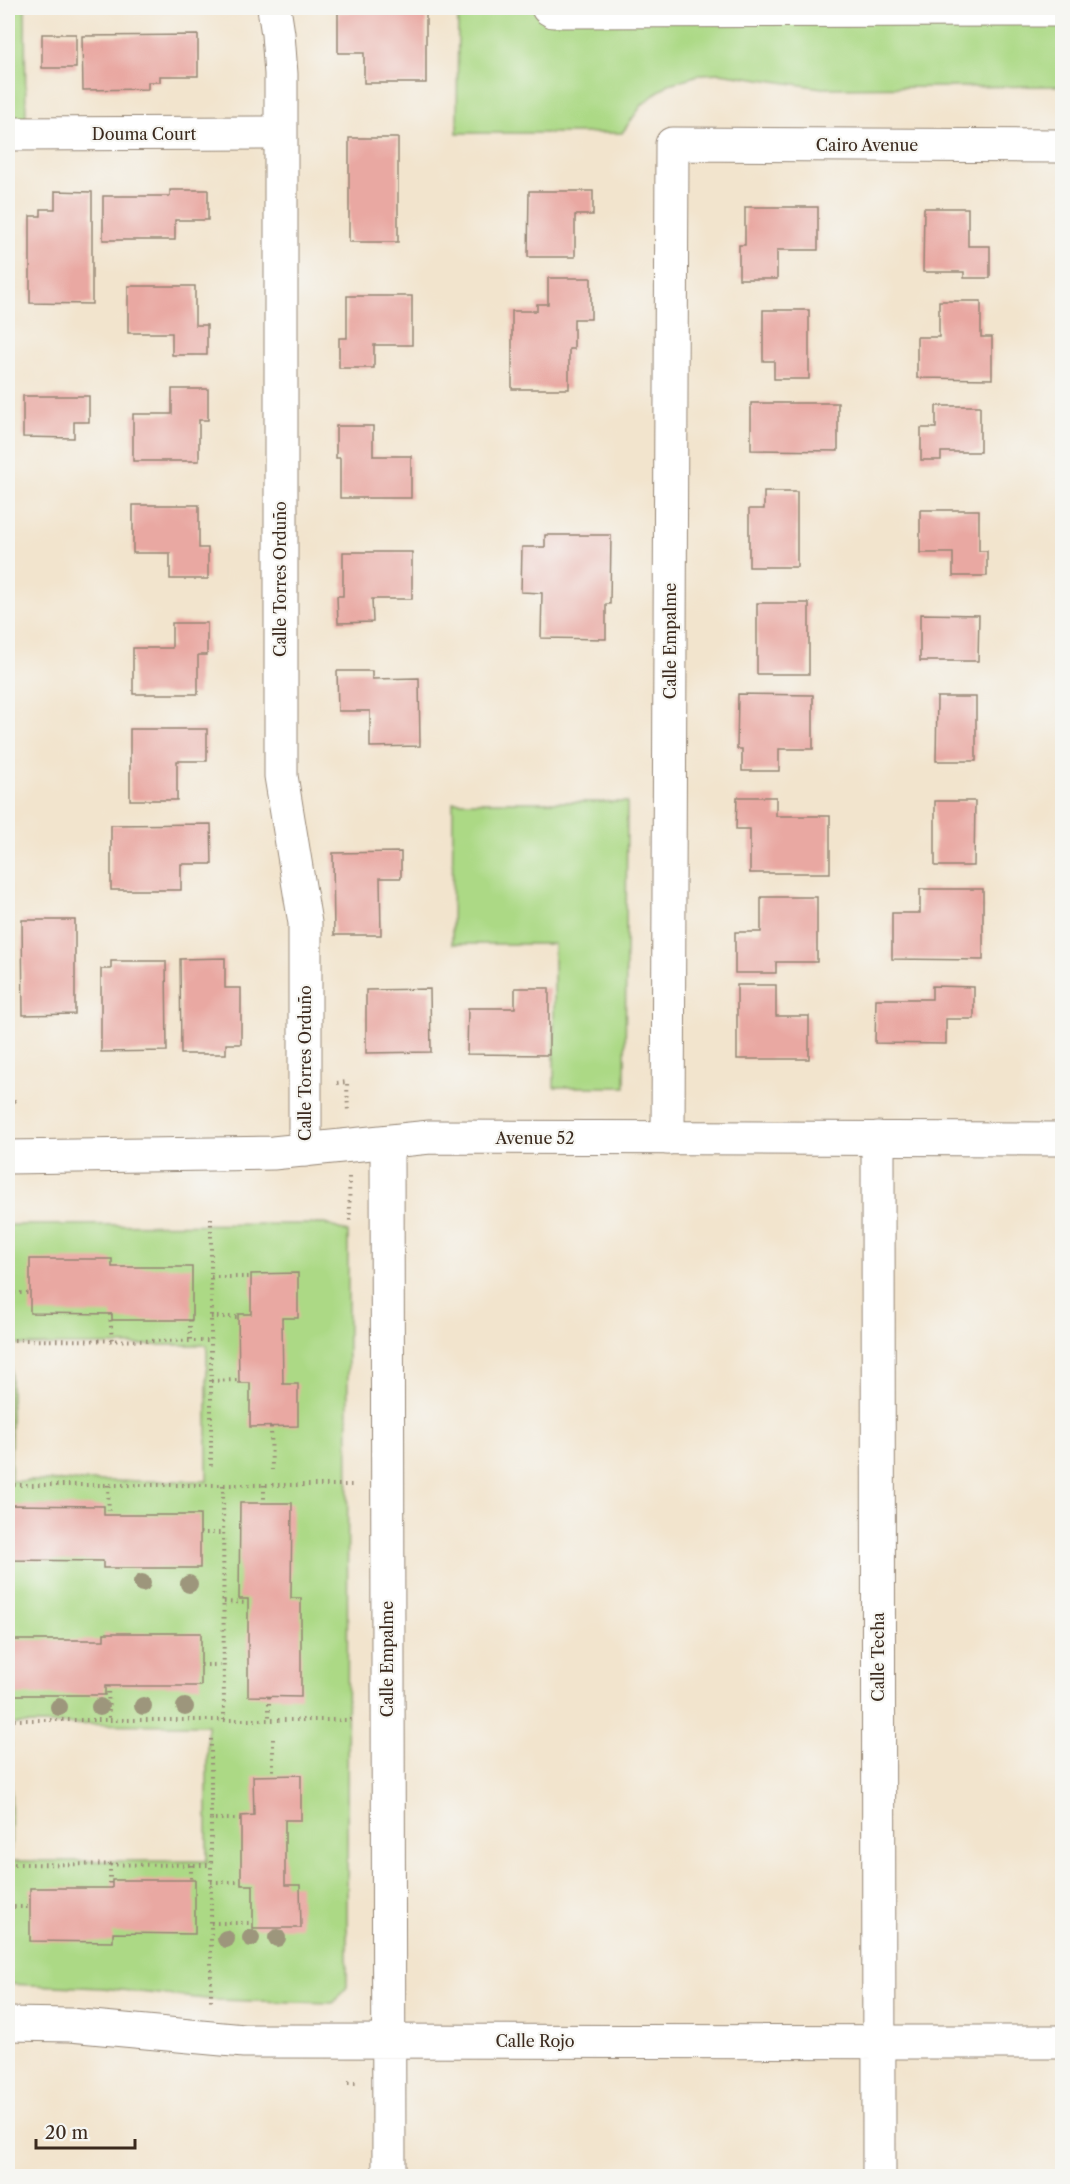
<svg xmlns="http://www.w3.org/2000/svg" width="1070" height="2184" font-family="'Libre Caslon Text',serif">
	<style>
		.green { fill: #acd985; stroke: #748252; stroke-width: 1.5; fill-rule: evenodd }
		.building { fill: #e9a8a2 }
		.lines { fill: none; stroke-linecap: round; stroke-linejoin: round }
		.minor-casing { stroke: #968776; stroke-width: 35 }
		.major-casing { stroke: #968776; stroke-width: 35 }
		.path { stroke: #968776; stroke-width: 4; stroke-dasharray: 1.5 4.5; stroke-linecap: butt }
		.minor { stroke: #fff; stroke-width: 33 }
		.major { stroke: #fff; stroke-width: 33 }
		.tree { fill: #9d967b }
		.labels { text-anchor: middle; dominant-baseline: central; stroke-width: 4.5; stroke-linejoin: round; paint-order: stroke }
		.street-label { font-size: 16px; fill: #3b2a1e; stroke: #f6f6f2 }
	</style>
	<rect width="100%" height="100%" fill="#f6f6f2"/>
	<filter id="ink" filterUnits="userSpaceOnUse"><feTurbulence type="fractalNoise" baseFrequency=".0167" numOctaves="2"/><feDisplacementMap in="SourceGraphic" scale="12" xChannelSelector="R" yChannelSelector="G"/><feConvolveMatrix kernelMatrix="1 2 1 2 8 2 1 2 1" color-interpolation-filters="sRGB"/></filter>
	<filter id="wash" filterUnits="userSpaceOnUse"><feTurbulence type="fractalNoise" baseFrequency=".008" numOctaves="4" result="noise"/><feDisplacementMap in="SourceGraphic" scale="24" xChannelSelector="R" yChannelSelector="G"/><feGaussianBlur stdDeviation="1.35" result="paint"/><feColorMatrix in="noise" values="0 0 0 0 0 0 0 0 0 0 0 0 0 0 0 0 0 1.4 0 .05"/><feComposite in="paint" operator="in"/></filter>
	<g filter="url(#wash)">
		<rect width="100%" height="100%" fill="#f2e4cd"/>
		<path class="green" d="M 8,8 L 25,8 L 26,132 L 8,132 Z
			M 458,8 L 1062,8 L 1062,86 L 822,88 L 720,73 L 702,74 L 669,84 L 655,94 L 642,105 L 622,133 L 457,133 Z
			M 453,802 L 627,802 L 625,1087 L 554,1087 L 554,944 L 452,944 Z
			M 325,1224 L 348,1232 L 347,1987 L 333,2003 L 215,2000 L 102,1988 L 8,1984 L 8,1225 ZM 11,1345 L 207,1345 L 207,1481 L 11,1481 ZM 11,1724 L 207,1725 L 207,1861 L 11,1861 Z"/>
		<g id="blocks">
			<path class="building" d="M 135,8 L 180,8 L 181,11 L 135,12 Z
				M 338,12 L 426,12 L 426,83 L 364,83 L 364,53 L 338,53 Z
				M 42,34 L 76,34 L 76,68 L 42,68 Z
				M 198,35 L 198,76 L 160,76 L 160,82 L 148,82 L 148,89 L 83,90 L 82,36 Z
				M 349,138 L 398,138 L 398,242 L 349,242 Z
				M 170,190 L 208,190 L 208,220 L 175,220 L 175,240 L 103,240 L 103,196 L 170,196 Z
				M 55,191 L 92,192 L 92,304 L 30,303 L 30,216 L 41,216 L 41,209 L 55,209 Z
				M 529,191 L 593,191 L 593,215 L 575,215 L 575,257 L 528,257 Z
				M 745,207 L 818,207 L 818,250 L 777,250 L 777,279 L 739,279 L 739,245 L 745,245 Z
				M 924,208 L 968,208 L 968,246 L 990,246 L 990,278 L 964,278 L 964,272 L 923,272 Z
				M 548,278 L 591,278 L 591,319 L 574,319 L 574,349 L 569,349 L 569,389 L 512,389 L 512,311 L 537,311 L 537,304 L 548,304 Z
				M 128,286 L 195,286 L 195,325 L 207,325 L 207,355 L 172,355 L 172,333 L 128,333 Z
				M 347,296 L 412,296 L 412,345 L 374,345 L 374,368 L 339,368 L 339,338 L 347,338 Z
				M 939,301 L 981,301 L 981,337 L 992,337 L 992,379 L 917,378 L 917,337 L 939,337 Z
				M 763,310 L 809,310 L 809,379 L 774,379 L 774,361 L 763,361 Z
				M 172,389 L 208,389 L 208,420 L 199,420 L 199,461 L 133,461 L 133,414 L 172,414 Z
				M 23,396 L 89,396 L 89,422 L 74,422 L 74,438 L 23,437 Z
				M 751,403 L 838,403 L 838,451 L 751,450 Z
				M 936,406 L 980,406 L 980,452 L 941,452 L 941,460 L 921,460 L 921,428 L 936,428 Z
				M 336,426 L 373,426 L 373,456 L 411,456 L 411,498 L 340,498 L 340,458 L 336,458 Z
				M 764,492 L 797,492 L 797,567 L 749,567 L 749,509 L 764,509 Z
				M 133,505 L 199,505 L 199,548 L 208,548 L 208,579 L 170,579 L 170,553 L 133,553 Z
				M 920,510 L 979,510 L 979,551 L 987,551 L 987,576 L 953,576 L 953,553 L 920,553 Z
				M 545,535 L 611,535 L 610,604 L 606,604 L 606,639 L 541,638 L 542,593 L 521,592 L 522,547 L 545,547 Z
				M 343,552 L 412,552 L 412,599 L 372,599 L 373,622 L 338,623 L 337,596 L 343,596 Z
				M 757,603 L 809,603 L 809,674 L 757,674 Z
				M 920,614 L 979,615 L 978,661 L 920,661 Z
				M 172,623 L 207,623 L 207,655 L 198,655 L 198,694 L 133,694 L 133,648 L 172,648 Z
				M 337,671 L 372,671 L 372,679 L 419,678 L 420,746 L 370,747 L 370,711 L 338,711 Z
				M 738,694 L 813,695 L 813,749 L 779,749 L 779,771 L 742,771 L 742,749 L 737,749 Z
				M 937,697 L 976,697 L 976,761 L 936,761 Z
				M 130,729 L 207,729 L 207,761 L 177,761 L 177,800 L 130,800 Z
				M 737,797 L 776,797 L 776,816 L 830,816 L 830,873 L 750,873 L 750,829 L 736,829 Z
				M 935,801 L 975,801 L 974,866 L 935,866 Z
				M 211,824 L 212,864 L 181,864 L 181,890 L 111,890 L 111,825 Z
				M 401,852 L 401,878 L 380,878 L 381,935 L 334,935 L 333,853 Z
				M 920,889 L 983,889 L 983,960 L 892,959 L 892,913 L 920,913 Z
				M 761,897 L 817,897 L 817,962 L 776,962 L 776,973 L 735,973 L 735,932 L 761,932 Z
				M 22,920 L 75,920 L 75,1014 L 23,1015 Z
				M 225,958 L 225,988 L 241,988 L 241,1044 L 226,1044 L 226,1054 L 181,1054 L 180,959 Z
				M 111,961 L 166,961 L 167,1051 L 101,1052 L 101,969 L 111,969 Z
				M 737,985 L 776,985 L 776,1016 L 809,1016 L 809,1059 L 737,1059 Z
				M 932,986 L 974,987 L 974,1019 L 946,1019 L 946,1044 L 875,1043 L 876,999 L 932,999 Z
				M 515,988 L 549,988 L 549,1055 L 467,1054 L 468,1008 L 515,1008 Z
				M 430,989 L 431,1052 L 366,1053 L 366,990 Z
				M 30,1259 L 112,1259 L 112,1267 L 192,1267 L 192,1320 L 112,1320 L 112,1314 L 30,1313 Z
				M 298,1273 L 298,1318 L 282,1318 L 283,1384 L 298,1384 L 298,1426 L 250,1427 L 250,1383 L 239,1383 L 238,1314 L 251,1314 L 251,1274 Z
				M 240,1503 L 292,1503 L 291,1598 L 301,1598 L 301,1697 L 248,1696 L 248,1599 L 239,1599 Z
				M 8,1505 L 104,1506 L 104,1515 L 200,1515 L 200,1568 L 103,1568 L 103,1561 L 8,1560 Z
				M 104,1633 L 201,1633 L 201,1686 L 105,1686 L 105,1695 L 8,1695 L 8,1640 L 104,1640 Z
				M 301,1775 L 301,1820 L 285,1820 L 285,1885 L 300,1885 L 301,1928 L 253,1928 L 253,1885 L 241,1885 L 241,1816 L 254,1815 L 253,1776 Z
				M 112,1880 L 195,1880 L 195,1934 L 113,1933 L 113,1942 L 30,1941 L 30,1888 L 112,1888 Z"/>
		</g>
	</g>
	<g filter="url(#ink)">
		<use href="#blocks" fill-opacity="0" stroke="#968776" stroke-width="1.5"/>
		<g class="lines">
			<defs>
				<path id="minor" d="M 274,8 L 278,34 L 281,74 L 281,776 L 305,923 L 305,1150
					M 548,8 L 553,11 L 1062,10
					M 8,134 L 281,133
					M 668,1138 L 672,144 L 1062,146
					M 878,1138 L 879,2176
					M 387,1142 L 389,2176
					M 8,2024 L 70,2025 L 244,2041 L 1062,2042"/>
				<path id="major" d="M 8,1157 L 273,1153 L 430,1137 L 1062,1139"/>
			</defs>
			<use href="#minor" class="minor-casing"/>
			<use href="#major" class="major-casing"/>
			<path class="path" d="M 337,1083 L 347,1082 L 348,1113
				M 8,1101 L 17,1101
				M 349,1177 L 350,1224
				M 211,1218 L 211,1470
				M 211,1277 L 251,1277
				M 8,1293 L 30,1293
				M 110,1314 L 112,1341
				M 211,1317 L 239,1317
				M 190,1320 L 190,1341
				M 8,1340 L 211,1341
				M 211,1381 L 239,1380
				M 8,1386 L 8,1485
				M 271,1427 L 272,1470
				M 8,1485 L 355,1485
				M 108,1485 L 109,1515
				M 223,1485 L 224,1720
				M 264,1485 L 264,1503
				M 200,1533 L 224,1533
				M 224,1602 L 248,1603
				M 201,1665 L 224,1665
				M 108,1686 L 109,1720
				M 269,1697 L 269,1720
				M 8,1720 L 355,1720
				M 211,1739 L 211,1819 L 241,1819
				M 273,1739 L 273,1776
				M 211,1819 L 211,2005
				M 8,1864 L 211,1865
				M 110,1864 L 110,1888
				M 191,1865 L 191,1880
				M 211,1882 L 241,1882
				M 8,1907 L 30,1907
				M 211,1923 L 253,1923
				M 348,2083 L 357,2083"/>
			<use href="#minor" class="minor"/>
			<use href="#major" class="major"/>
		</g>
		<g class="tree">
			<circle cx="142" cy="1583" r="9"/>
			<circle cx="189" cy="1584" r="9"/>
			<circle cx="143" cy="1706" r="9"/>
			<circle cx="59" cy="1707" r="9"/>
			<circle cx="100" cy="1707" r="9"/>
			<circle cx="185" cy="1707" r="9"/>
			<circle cx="251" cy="1938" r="9"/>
			<circle cx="277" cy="1938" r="9"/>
			<circle cx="226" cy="1939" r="9"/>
		</g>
	</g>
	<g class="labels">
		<g class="street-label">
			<text x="144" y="134">Douma Court</text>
			<text x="867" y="145">Cairo Avenue</text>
			<text transform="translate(280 579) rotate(-90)">Calle Torres Orduño</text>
			<text transform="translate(670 641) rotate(-90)">Calle Empalme</text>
			<text transform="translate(305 1063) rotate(-90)">Calle Torres Orduño</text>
			<text x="535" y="1138">Avenue 52</text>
			<text transform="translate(878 1657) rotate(-90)">Calle Techa</text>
			<text transform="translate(387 1659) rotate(-90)">Calle Empalme</text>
			<text x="535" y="2041">Calle Rojo</text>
		</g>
	</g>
	<rect width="1070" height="2184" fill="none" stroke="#f6f6f2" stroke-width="30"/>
	<path d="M36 2139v9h99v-9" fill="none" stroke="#3b2a1e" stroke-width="3"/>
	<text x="45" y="2139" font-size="18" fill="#3b2a1e" stroke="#f6f6f2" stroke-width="4.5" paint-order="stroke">20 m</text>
</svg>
